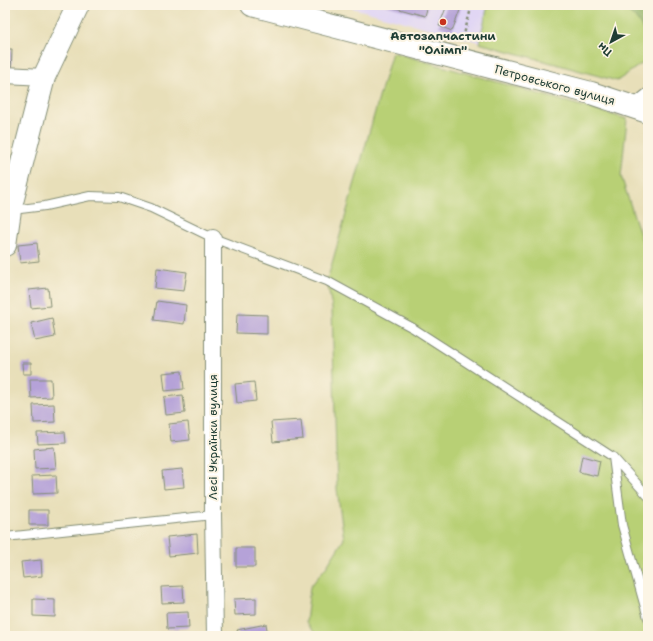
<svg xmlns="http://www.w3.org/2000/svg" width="653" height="641" font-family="'Shantell Sans',sans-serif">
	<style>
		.built { fill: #dfd4f5 }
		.green { fill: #b8d075; stroke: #6c8654 }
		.forest { fill: #92b266; stroke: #58784d }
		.building { fill: #b5a2d8 }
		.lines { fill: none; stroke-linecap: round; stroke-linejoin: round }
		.lane-casing { stroke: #848e76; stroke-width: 10 }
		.street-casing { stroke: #848e76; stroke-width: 18 }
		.secondary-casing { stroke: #848e76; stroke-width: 24 }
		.path { stroke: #848e76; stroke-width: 2.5; stroke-dasharray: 3 3; stroke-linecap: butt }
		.lane { stroke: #fff; stroke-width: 8 }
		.street { stroke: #fff; stroke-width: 16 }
		.secondary { stroke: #fff; stroke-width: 22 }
		.poi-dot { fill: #c8321e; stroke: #fcf5e5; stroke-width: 1.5 }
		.labels { text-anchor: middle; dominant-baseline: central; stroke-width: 4; stroke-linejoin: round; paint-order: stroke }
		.poi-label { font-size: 12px; font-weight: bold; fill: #1f3d34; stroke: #fcf5e5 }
		.street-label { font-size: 12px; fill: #1f3d34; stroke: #fcf5e5 }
	</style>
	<rect width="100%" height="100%" fill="#fcf5e5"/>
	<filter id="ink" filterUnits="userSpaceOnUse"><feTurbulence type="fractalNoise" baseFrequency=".025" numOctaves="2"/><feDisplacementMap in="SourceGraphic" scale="8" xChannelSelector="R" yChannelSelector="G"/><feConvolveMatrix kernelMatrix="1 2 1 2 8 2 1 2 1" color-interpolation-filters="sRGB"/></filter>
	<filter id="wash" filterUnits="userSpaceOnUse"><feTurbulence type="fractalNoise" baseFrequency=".012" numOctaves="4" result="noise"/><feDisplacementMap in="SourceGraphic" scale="16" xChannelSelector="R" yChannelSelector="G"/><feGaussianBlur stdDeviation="0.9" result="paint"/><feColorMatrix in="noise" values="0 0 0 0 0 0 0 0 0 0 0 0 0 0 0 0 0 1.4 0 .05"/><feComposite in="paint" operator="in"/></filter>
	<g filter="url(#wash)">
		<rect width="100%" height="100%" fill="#e8dfb9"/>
		<path class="built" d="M 341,5 L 488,5 L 479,42 Z"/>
		<path class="green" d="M 488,5 L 574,5 C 590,7 606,5 622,5 L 624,8 C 634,15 646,27 648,40 C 649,46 648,53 648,59 L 617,81 L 479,43 Z
			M 392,52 L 627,119 L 621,176 L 648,259 L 648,636 L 318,636 L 306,623 L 310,587 L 327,566 L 344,539 L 337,489 L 332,308 L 327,281 Z"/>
		<path class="forest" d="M 622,5 L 648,5 L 648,39 C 642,26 636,16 623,8 Z"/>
		<g id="blocks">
			<path class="building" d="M 385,5 L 428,5 L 425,16 Z
				M 447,5 L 462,5 L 452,31 L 439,26 Z
				M 5,49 L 12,49 L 11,73 L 5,72 Z
				M 37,243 L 39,261 L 20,263 L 18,245 Z
				M 157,268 L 187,272 L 184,291 L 155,288 Z
				M 48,288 L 50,306 L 31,308 L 29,290 Z
				M 157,301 L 186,305 L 184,324 L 154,320 Z
				M 237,314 L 267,315 L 267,334 L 236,333 Z
				M 52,318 L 55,337 L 35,341 L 31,323 Z
				M 22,363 L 31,363 L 31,374 L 23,374 Z
				M 182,371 L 184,389 L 165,391 L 163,373 Z
				M 30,379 L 51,379 L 52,397 L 31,398 Z
				M 254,382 L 256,401 L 237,403 L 235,384 Z
				M 183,395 L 185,413 L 166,415 L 164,397 Z
				M 54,404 L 55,422 L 34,423 L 33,405 Z
				M 301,420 L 303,439 L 273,442 L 271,422 Z
				M 188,422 L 190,440 L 171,442 L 169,424 Z
				M 65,432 L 66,443 L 38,444 L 37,433 Z
				M 54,447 L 56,468 L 35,469 L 34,449 Z
				M 582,456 L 600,461 L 597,476 L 579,472 Z
				M 182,469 L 184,487 L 164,489 L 162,471 Z
				M 56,475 L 57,493 L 33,494 L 32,476 Z
				M 29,510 L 48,510 L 48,525 L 29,525 Z
				M 197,534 L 198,553 L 169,556 L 167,537 Z
				M 236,548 L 255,548 L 255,567 L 236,567 Z
				M 41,560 L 42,576 L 23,578 L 21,562 Z
				M 183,586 L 184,602 L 162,603 L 161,587 Z
				M 256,598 L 256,614 L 235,615 L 234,599 Z
				M 33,599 L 55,600 L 55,617 L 33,616 Z
				M 188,612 L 189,628 L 167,629 L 166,613 Z
				M 266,624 L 268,636 L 239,636 L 237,630 Z"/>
		</g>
	</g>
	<g filter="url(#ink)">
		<use href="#blocks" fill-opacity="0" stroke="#848e76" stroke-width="1"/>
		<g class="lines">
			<defs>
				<path id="lane" d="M 633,104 L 648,92
					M 12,210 L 45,206 L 90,196 L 119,197 L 151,208 L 213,238 L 327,281 L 413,328 L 613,457 L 648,496
					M 613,457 L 622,525 L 648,618
					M 5,537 L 213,515"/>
				<path id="street" d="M 5,75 L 44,77
					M 213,238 L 213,515 L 215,636"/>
				<path id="secondary" d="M 252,5 L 591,93 L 648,112
					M 5,245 L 10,210 L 44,77 L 78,5"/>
			</defs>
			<use href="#lane" class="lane-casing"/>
			<use href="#street" class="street-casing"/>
			<use href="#secondary" class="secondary-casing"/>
			<path class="path" d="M 463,38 L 472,5"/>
			<use href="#lane" class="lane"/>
			<use href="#street" class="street"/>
			<use href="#secondary" class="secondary"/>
		</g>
	</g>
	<circle class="poi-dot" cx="443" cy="22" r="4"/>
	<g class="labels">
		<g class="poi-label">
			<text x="443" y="36">Автозапчастини<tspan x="443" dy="14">"Олімп"</tspan></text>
		</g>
		<g class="street-label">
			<text transform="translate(555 85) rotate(15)">Петровського вулиця</text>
			<text transform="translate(213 437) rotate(-90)">Лесі Українки вулиця</text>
		</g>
	</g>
	<rect width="653" height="641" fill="none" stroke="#fcf5e5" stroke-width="20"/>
	<g transform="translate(611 42) rotate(220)" stroke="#fcf5e5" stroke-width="3" paint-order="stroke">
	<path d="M0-3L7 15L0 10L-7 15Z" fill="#1f3d34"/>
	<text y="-6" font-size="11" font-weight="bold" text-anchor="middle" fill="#1f3d34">Пн</text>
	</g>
</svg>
